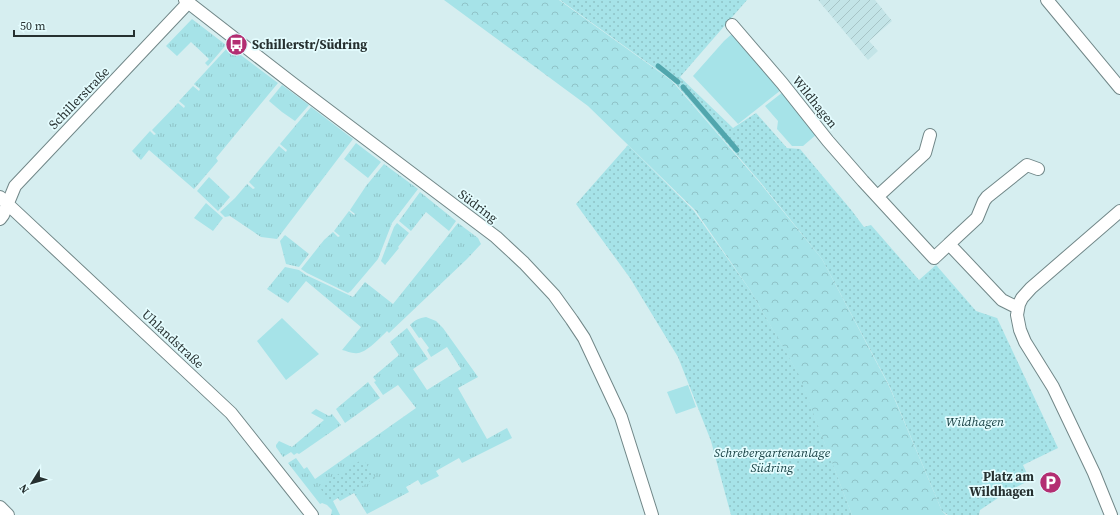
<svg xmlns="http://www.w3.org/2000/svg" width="1120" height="515" font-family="'Source Serif 4',serif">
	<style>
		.industrial { fill: url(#industrial-furrows) }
		.grass { fill: url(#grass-tufts) }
		.forest { fill: url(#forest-crowns) }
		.park { fill: #a6e3e8 }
		.garden { fill: url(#garden-dots) }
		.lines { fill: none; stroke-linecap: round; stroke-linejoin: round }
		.stream { stroke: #51a6ad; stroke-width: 5 }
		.minor-casing { stroke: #718788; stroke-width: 14 }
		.minor { stroke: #fff; stroke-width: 12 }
		.labels { text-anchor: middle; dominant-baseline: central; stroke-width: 3.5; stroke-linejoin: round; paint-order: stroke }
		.poi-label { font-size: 13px; font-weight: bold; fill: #263030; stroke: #e4fcfe; text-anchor: start }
		.street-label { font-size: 13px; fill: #263030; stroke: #e4fcfe }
		.park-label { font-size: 13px; font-style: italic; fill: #174043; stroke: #e4fcfe }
	</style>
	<defs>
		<pattern id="industrial-furrows" width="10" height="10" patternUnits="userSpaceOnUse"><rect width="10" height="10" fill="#c3e4e7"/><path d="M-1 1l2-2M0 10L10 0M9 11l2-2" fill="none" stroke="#a7c4c6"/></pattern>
		<pattern id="grass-tufts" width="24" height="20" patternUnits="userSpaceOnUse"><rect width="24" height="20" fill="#a6e3e8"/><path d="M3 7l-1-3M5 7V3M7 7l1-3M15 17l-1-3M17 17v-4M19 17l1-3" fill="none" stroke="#8fc3c7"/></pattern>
		<pattern id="forest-crowns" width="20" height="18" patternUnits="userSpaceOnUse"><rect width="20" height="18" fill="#a6e3e8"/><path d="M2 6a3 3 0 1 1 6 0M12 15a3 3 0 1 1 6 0" fill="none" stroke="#8fc3c7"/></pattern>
		<pattern id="garden-dots" width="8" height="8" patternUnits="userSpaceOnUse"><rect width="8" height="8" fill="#a6e3e8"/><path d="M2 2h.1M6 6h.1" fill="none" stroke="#8fc3c7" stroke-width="1.8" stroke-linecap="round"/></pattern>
	</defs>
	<rect width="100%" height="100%" fill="#d6eef0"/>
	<path class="industrial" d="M 818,0 L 875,0 L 892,21 L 869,41 L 878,51 L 868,60 Z"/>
	<path class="grass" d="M 192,19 L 226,45 L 208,66 L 205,63 L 209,59 L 191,42 L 177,56 L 166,46 Z
		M 229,46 L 278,83 L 216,158 L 218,161 L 194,189 L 149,150 L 141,160 L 132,151 L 150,131 L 154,135 L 156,134 L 152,130 L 178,103 L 184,108 L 185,106 L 179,101 L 193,86 L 199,91 L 200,89 L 194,84 Z
		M 282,85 L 309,105 L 295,121 L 282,112 L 269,101 Z
		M 311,107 L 353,139 L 277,239 L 261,237 L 230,216 L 225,217 L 220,212 L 235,198 L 247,184 L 253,189 L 255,188 L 249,182 L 279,146 L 286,152 L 287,150 L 280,144 Z
		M 356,143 L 381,162 L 368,178 L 344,159 Z
		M 384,164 L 418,189 L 392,223 L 378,259 L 351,291 L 348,293 L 307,273 L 301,269 L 324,240 L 333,232 L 338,237 L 340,236 L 334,231 L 349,211 L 354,215 L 355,214 L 350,210 L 366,186 Z
		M 209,177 L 230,197 L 218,211 L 197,191 Z
		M 420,192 L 456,221 L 449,231 L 426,212 L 411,231 L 399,221 Z
		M 206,203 L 223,218 L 213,231 L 194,218 Z
		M 397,223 L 409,233 L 398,247 L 399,248 L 385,265 L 381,261 L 394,227 Z
		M 458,223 L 478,238 L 481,244 L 467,259 L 389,333 L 387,331 C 380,338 367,352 358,353 C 352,354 347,351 342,350 L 361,327 L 306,281 L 288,303 L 267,289 L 285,267 L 299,270 L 306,275 L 353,297 L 365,282 L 393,304 Z
		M 285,235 L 309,254 L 299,267 L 286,264 L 280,241 Z
		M 426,317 L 436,321 L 443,328 L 478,377 L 458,388 L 487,439 L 507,428 L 512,438 L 462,463 L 459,458 L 436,471 L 439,476 L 421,485 L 418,480 L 406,487 L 409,492 L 367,514 L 354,493 L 340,501 L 338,498 L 333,501 L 340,515 L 331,515 L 332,510 L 327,505 L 322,503 L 320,504 L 288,463 L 296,458 L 304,469 L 307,467 L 315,479 L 416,408 L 398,385 L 383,395 L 374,382 L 376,381 L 373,377 L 399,355 L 390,342 L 407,328 L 428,359 L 413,369 L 427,390 L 461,369 L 447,347 L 431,357 L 427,350 L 429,348 L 421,337 L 419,338 L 410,325 C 415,320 419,318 426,317 Z
		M 368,382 L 380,398 L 345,423 L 336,409 Z
		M 316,409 L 329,416 L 332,414 L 341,425 L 299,454 L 297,453 L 294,455 L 291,452 L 283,457 L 276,447 L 276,445 L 279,441 L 292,447 L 324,420 L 311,413 Z"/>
	<path class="forest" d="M 444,0 L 559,0 L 672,81 L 760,183 L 822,259 L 889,386 L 942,511 L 946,515 L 852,515 L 797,372 L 750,290 L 695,210 L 588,106 Z"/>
	<path class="park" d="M 733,33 L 781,90 L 738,124 L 693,76 L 724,41 Z
		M 783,92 L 817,134 L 803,146 L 792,146 L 777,129 L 778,121 L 765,106 Z
		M 282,318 L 319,354 L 286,380 L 257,341 Z
		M 688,385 L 696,407 L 676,414 L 667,392 Z"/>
	<path class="garden" d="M 560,0 L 747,0 L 680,77 L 733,128 L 756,113 L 787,148 L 800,149 L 852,211 L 864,227 L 871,225 L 919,280 L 936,265 L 976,311 L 997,318 L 1058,448 L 1023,465 L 1030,480 L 1007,492 L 980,510 L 979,515 L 948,515 L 942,511 L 889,385 L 822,259 L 761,183 L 673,81 Z
		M 628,145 L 694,211 L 750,290 L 798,373 L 852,515 L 731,515 L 711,441 L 678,357 L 630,278 L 576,204 Z
		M 363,459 L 375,478 L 340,500 L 337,497 L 329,502 L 319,486 Z"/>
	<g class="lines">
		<path class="stream" d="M 658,66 L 678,82
			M 683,87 L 737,150"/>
		<defs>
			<path id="minor" d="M 185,0 L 292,83 L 496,237 L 524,263 L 554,295 L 572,320 L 584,338 L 621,417 L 652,515
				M 1047,0 L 1120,88
				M 732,25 L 782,83 L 828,141 L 863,181 L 934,258 L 949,244 L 1002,300 L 1018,308
				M 878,196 L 925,153 L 930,135
				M 0,197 L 231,413 L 312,515
				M 0,219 L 3,215 L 15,186 L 188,3
				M 949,244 L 977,218 L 984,201 L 987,197 L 1027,165 L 1038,169
				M 0,507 L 8,515
				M 1111,515 L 1094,473 L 1053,387 L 1025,342 L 1020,330 L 1017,315 L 1019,304 L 1022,298 L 1031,288 L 1120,211"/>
		</defs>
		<use href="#minor" class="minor-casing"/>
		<use href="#minor" class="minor"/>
	</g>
	<defs>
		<symbol id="bus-disc" viewBox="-11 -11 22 22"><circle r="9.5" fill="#b32e72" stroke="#e4fcfe"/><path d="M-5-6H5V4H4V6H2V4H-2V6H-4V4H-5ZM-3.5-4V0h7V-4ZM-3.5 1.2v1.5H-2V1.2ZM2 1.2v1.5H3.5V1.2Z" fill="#fff"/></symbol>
		<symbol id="parking-disc" viewBox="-11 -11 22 22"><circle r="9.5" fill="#b32e72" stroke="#e4fcfe"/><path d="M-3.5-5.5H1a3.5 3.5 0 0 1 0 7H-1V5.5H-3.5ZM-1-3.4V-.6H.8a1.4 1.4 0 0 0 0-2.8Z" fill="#fff"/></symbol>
	</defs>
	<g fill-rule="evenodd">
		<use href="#bus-disc" x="224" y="32" width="25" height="25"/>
		<use href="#parking-disc" x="1038" y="470" width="25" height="25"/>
	</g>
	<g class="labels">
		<g class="poi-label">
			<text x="252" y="44">Schillerstr/Südring</text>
			<text x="1034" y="476" text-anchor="end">Platz am<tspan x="1034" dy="15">Wildhagen</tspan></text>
		</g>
		<g class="street-label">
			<text transform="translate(79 98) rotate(-46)">Schillerstraße</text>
			<text transform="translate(815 102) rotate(51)">Wildhagen</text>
			<text transform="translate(478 206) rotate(37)">Südring</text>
			<text transform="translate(173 339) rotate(43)">Uhlandstraße</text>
		</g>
		<g class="park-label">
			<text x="975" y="421">Wildhagen</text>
			<text x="772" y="452">Schrebergartenanlage<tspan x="772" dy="15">Südring</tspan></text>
		</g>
	</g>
	<g transform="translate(32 483) rotate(233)" stroke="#e4fcfe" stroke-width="3" paint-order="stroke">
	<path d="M0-3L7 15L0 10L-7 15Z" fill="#263030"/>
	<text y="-6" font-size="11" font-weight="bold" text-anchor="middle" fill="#263030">N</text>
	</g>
	<path d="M14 30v6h120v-6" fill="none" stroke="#263030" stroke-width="2"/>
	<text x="20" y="30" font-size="12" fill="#263030" stroke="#e4fcfe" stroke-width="3" paint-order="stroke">50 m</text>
</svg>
